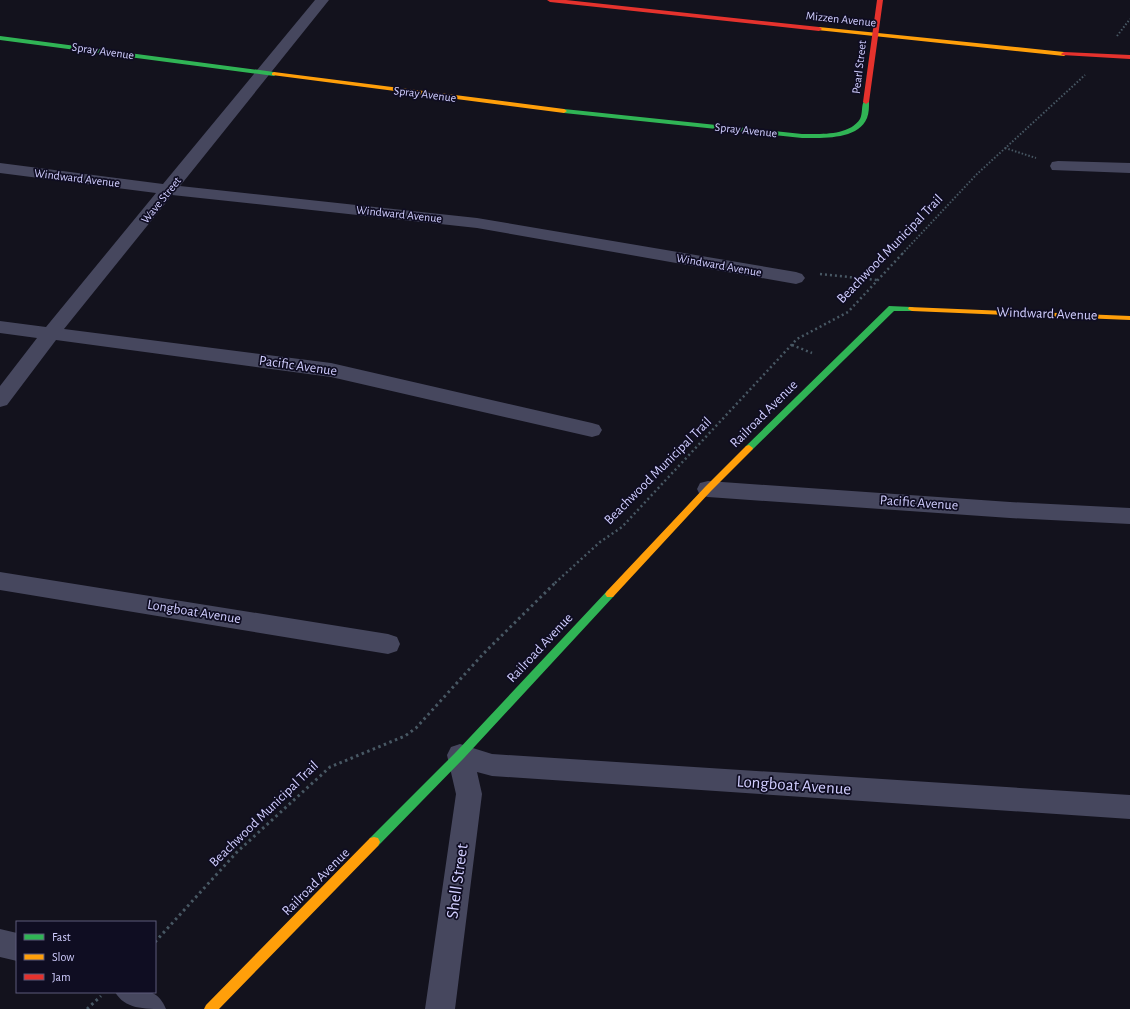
<svg xmlns="http://www.w3.org/2000/svg" width="1130" height="1009" font-family="'Alegreya Sans',sans-serif">
	<style>
		.lines { fill: none; stroke-linecap: round; stroke-linejoin: round }
		.path-far2 { stroke: #485864; stroke-width: 2; stroke-dasharray: 1.5 2; stroke-linecap: butt }
		.path-far1 { stroke: #485864; stroke-width: 2.5; stroke-dasharray: 2 3; stroke-linecap: butt }
		.path { stroke: #485864; stroke-width: 3; stroke-dasharray: 2.5 3.5; stroke-linecap: butt }
		.street { fill: #46475e; fill-rule: evenodd }
		.fast { fill: #30b455; fill-rule: evenodd }
		.slow { fill: #ff9f0a; fill-rule: evenodd }
		.jam { fill: #e5322d; fill-rule: evenodd }
		.labels { text-anchor: middle; dominant-baseline: central; stroke-width: 3.5; stroke-linejoin: round; paint-order: stroke }
		.far-street-label { font-size: 12px; fill: #d1ceff; stroke: #0f0d22 }
		.street-label { font-size: 14px; fill: #d1ceff; stroke: #0f0d22 }
		.near-street-label { font-size: 17px; fill: #d1ceff; stroke: #0f0d22 }
	</style>
	<rect width="100%" height="100%" fill="#13121d"/>
	<g class="lines">
		<path class="path-far2" d="M 1117,36 L 1130,19
			M 1005,148 L 1036,158
			M 902,254 L 977,174 L 1085,75"/>
		<path class="path-far1" d="M 820,274 L 877,280
			M 792,345 L 812,353
			M 555,583 L 600,542 L 622,527 L 797,339 L 848,312 L 903,253"/>
		<path class="path" d="M 155,942 L 237,852 L 330,767 L 405,736 L 416,728 L 484,653 L 556,582
			M 87,1009 L 101,996"/>
		<path class="street" d="M 315,0 L 329,0 L 180,186 L 477,218 L 796,272 L 802,274 L 805,278 L 802,282 L 796,284 L 477,228 L 172,195 L 64,329 L 331,363 L 592,423 L 599,425 L 602,430 L 599,435 L 592,437 L 331,377 L 56,340 L 7,405 L 0,407 L 0,386 L 37,338 L 0,333 L 0,321 L 46,327 L 156,193 L 0,173 L 0,163 L 163,184 Z
			M 1058,161 L 1130,163 L 1130,173 L 1052,170 L 1050,166 L 1052,162 Z
			M 708,481 L 1010,502 L 1130,508 L 1130,524 L 1010,518 L 708,497 L 700,495 L 697,489 L 700,483 Z
			M 0,572 L 388,634 L 397,637 L 400,644 L 397,651 L 388,654 L 0,590 Z
			M 460,744 L 492,754 L 1130,795 L 1130,819 L 492,776 L 477,772 L 482,794 L 455,1009 L 425,1009 L 456,794 L 447,755 L 451,747 Z
			M 0,929 L 17,933 L 17,961 L 0,957 Z
			M 115,992 C 138,992 156,984 166,1009 C 143,1009 125,1009 115,992 Z"/>
		<path class="fast" d="M 0,36 L 274,72 L 277,74 L 274,76 L 0,40 Z
			M 864,101 L 869,102 C 869,107 869,113 867,118 C 858,140 822,138 802,138 L 564,113 L 561,111 L 564,109 L 802,134 C 820,134 849,136 860,119 C 863,113 861,106 864,101 Z
			M 889,306 L 912,307 L 916,309 L 912,311 L 894,311 L 752,450 L 746,450 L 745,448 L 746,446 Z
			M 610,590 L 613,591 L 615,594 L 613,597 L 464,758 L 378,846 L 374,847 L 370,846 L 368,842 L 370,838 L 456,752 L 607,591 Z"/>
		<path class="slow" d="M 819,27 L 1064,52 L 1067,54 L 1064,56 L 817,30 L 817,28 Z
			M 274,72 L 564,109 L 567,111 L 564,113 L 272,75 L 272,73 Z
			M 909,307 L 1130,316 L 1130,320 L 912,311 L 908,309 Z
			M 749,445 L 753,448 L 752,450 L 711,491 L 613,597 L 607,597 L 605,594 L 607,591 L 705,487 L 746,446 Z
			M 374,837 L 378,838 L 380,842 L 378,846 L 219,1009 L 204,1009 L 206,1005 L 370,838 Z"/>
		<path class="jam" d="M 547,0 L 566,0 L 819,27 L 822,29 L 819,31 L 550,2 Z
			M 877,0 L 883,0 L 869,102 L 866,104 L 863,102 Z
			M 1064,52 L 1130,55 L 1130,59 L 1062,55 L 1061,54 Z"/>
	</g>
	<g class="labels">
		<g class="far-street-label">
			<text transform="translate(841 19) rotate(6)">Mizzen Avenue</text>
			<text transform="translate(103 51) rotate(8)">Spray Avenue</text>
			<text transform="translate(859 67) rotate(-83)">Pearl Street</text>
			<text transform="translate(425 94) rotate(7)">Spray Avenue</text>
			<text transform="translate(746 130) rotate(6)">Spray Avenue</text>
			<text transform="translate(77 178) rotate(7)">Windward Avenue</text>
			<text transform="translate(161 200) rotate(-51)">Wave Street</text>
			<text transform="translate(399 214) rotate(6)">Windward Avenue</text>
			<text transform="translate(719 265) rotate(10)">Windward Avenue</text>
		</g>
		<g class="street-label">
			<text transform="translate(890 249) rotate(-46)">Beachwood Municipal Trail</text>
			<text transform="translate(1047 314) rotate(2)">Windward Avenue</text>
			<text transform="translate(298 366) rotate(8)">Pacific Avenue</text>
			<text transform="translate(764 414) rotate(-45)">Railroad Avenue</text>
			<text transform="translate(658 471) rotate(-45)">Beachwood Municipal Trail</text>
			<text transform="translate(919 503) rotate(4)">Pacific Avenue</text>
			<text transform="translate(194 612) rotate(9)">Longboat Avenue</text>
			<text transform="translate(540 648) rotate(-47)">Railroad Avenue</text>
			<text transform="translate(264 814) rotate(-44)">Beachwood Municipal Trail</text>
			<text transform="translate(316 882) rotate(-45)">Railroad Avenue</text>
		</g>
		<g class="near-street-label">
			<text transform="translate(794 785) rotate(4)">Longboat Avenue</text>
			<text transform="translate(457 881) rotate(-82)">Shell Street</text>
		</g>
	</g>
	<rect x="16" y="921" width="140" height="72" fill="#0f0d22" stroke="#5d5a7a"/>
	<rect x="24" y="934" width="20" height="6" fill="#30b455" stroke="#5d5a7a"/>
	<text x="52" y="941" font-size="12" fill="#d1ceff">Fast</text>
	<rect x="24" y="954" width="20" height="6" fill="#ff9f0a" stroke="#5d5a7a"/>
	<text x="52" y="961" font-size="12" fill="#d1ceff">Slow</text>
	<rect x="24" y="974" width="20" height="6" fill="#e5322d" stroke="#5d5a7a"/>
	<text x="52" y="981" font-size="12" fill="#d1ceff">Jam</text>
</svg>
